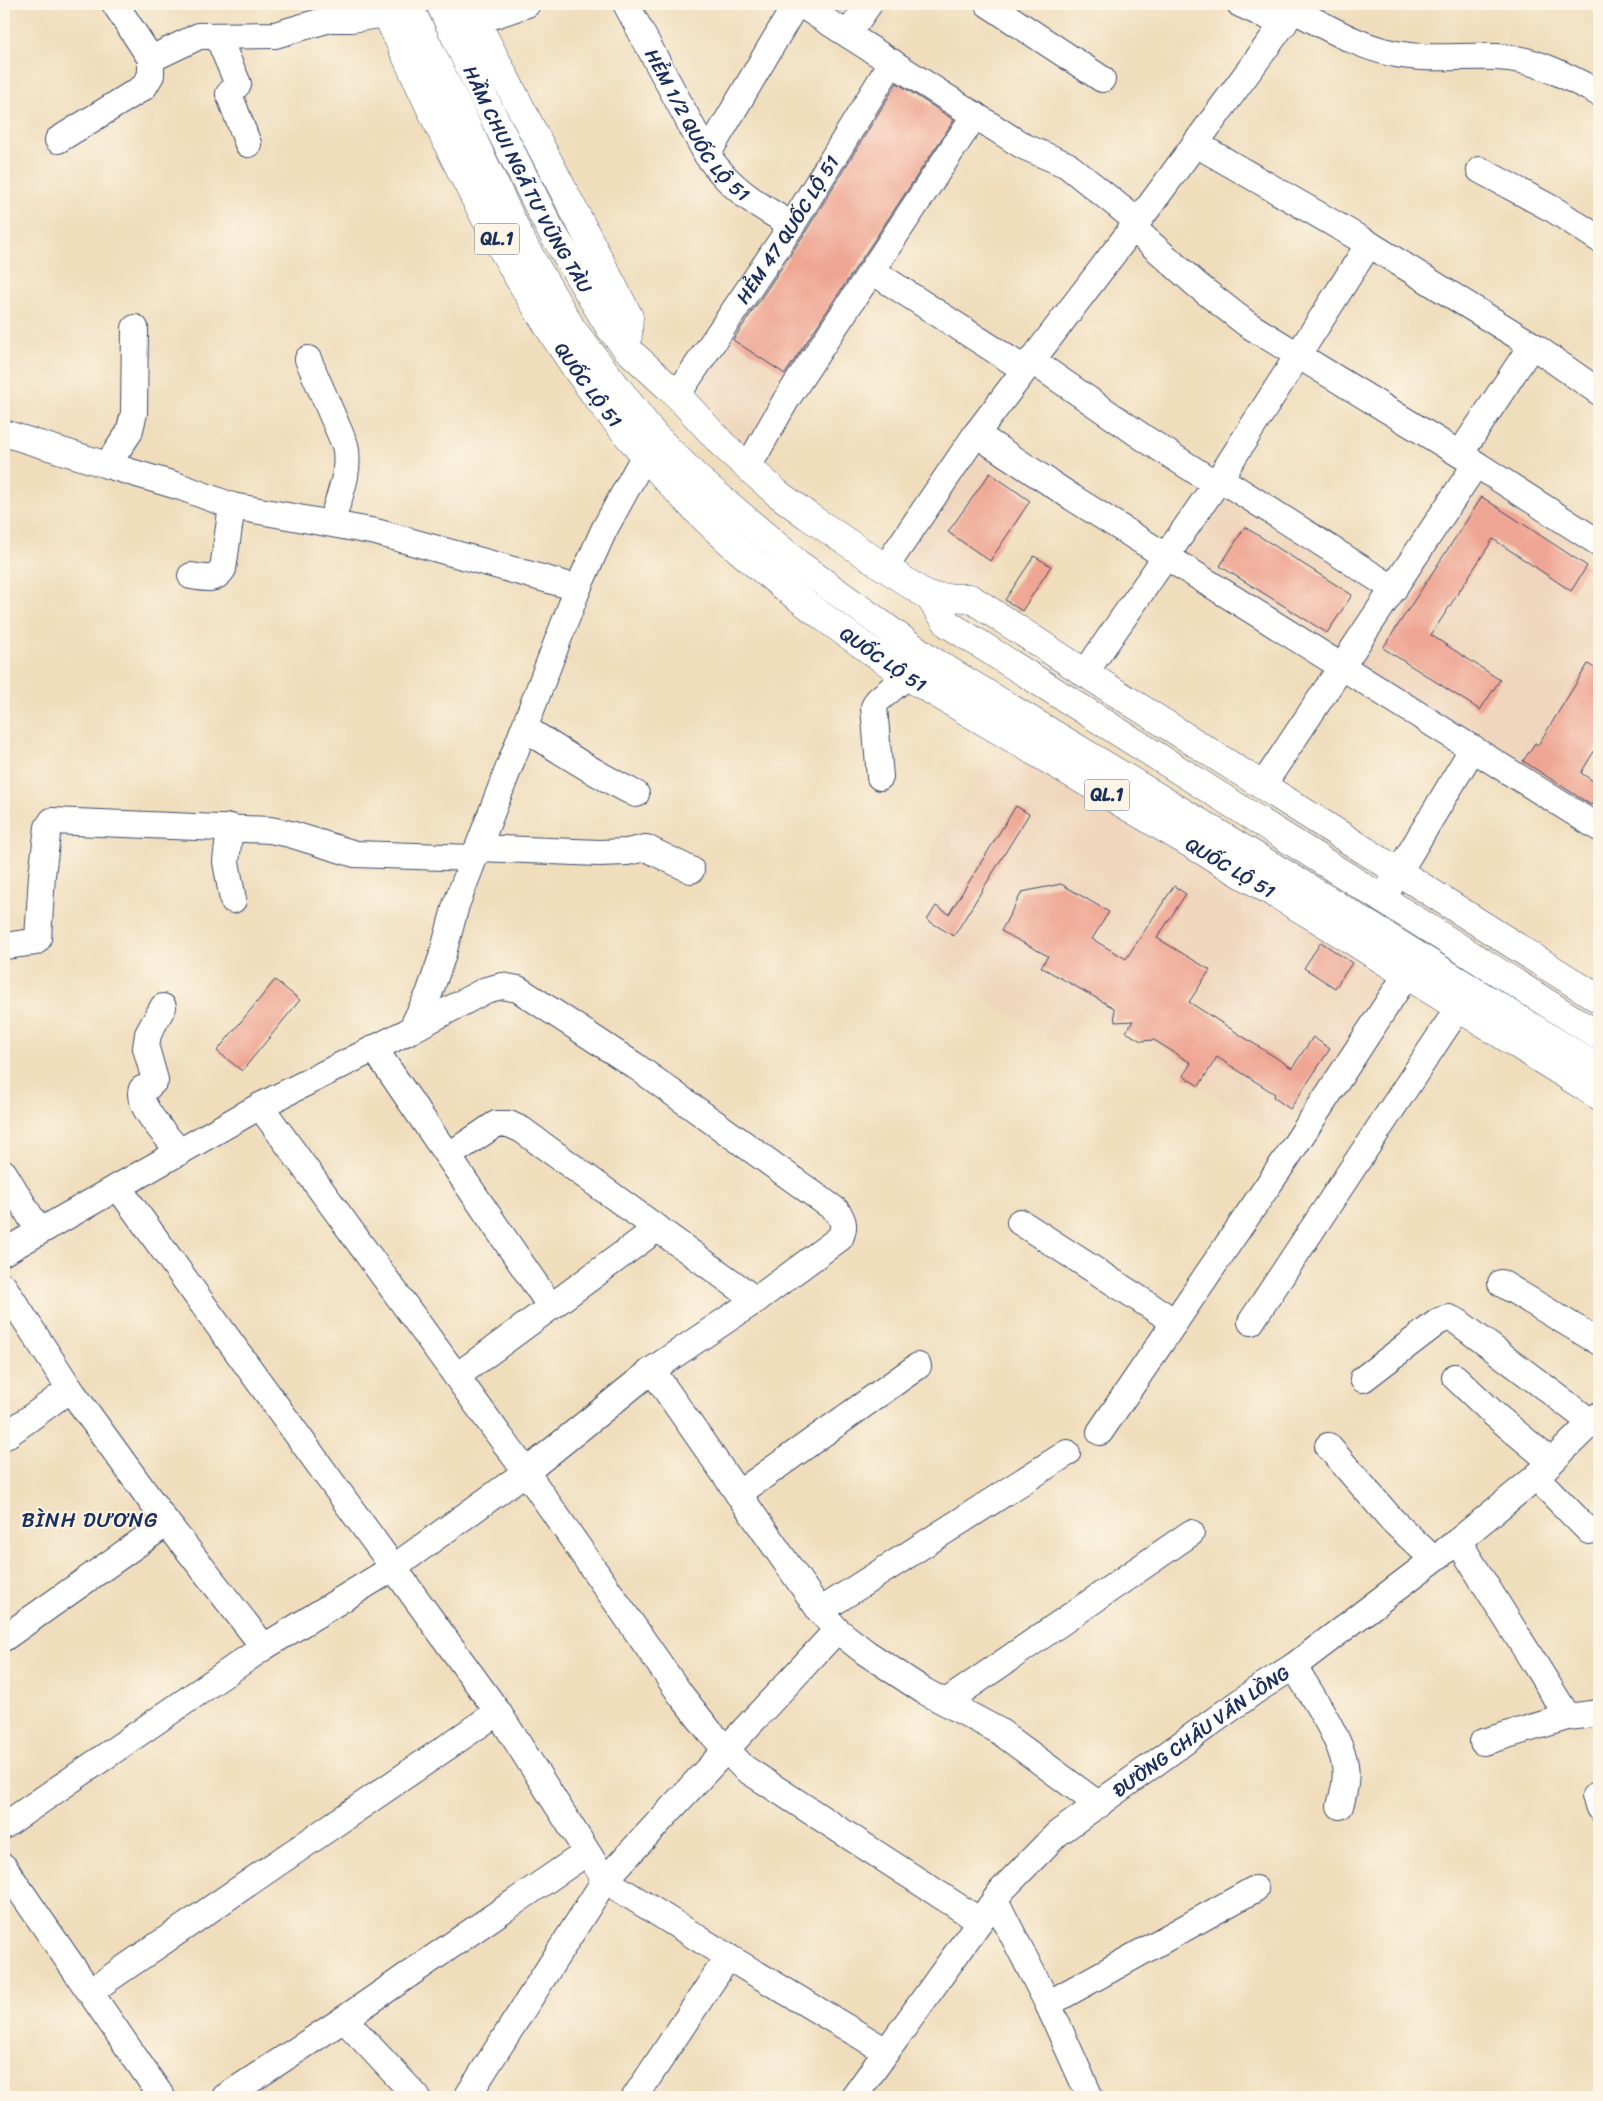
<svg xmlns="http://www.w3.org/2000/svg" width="1603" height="2101" font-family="Sriracha,sans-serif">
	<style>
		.built { fill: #efd6bc }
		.building { fill: #efa593 }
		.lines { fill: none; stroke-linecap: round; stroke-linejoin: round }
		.minor-casing { stroke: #3b496c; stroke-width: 28 }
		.major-casing { stroke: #3b496c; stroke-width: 29 }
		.highway-casing { stroke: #3b496c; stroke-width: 29 }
		.minor { stroke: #fff; stroke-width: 26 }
		.major { stroke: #fff; stroke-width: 28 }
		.highway { stroke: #fff; stroke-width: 28 }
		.labels { text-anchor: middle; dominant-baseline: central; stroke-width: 4; stroke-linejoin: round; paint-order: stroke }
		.shield { fill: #fcf5e5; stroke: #5e6a86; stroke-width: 1 }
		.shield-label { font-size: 18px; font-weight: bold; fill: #1b2f5e }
		.street-label { font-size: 19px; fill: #1b2f5e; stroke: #fcf5e5 }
		.quarter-label { font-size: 21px; letter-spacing: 1px; fill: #1b2f5e; stroke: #fcf5e5 }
	</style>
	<rect width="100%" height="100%" fill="#fcf5e5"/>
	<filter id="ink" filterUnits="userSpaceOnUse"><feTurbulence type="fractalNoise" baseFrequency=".02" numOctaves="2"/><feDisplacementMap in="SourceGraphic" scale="10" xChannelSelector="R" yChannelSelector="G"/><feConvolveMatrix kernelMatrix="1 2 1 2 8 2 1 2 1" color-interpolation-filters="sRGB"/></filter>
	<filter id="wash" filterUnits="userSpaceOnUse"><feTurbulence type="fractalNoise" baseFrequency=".0096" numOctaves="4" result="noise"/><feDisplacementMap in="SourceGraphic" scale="20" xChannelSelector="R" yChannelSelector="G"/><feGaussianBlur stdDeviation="1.12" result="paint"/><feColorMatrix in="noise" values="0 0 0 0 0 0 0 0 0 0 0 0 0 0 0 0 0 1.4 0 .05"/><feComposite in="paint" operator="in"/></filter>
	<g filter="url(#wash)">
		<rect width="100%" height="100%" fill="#efddbb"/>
		<path class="built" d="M 894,71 L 966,116 L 748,454 L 693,399 L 708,362 Z
			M 978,443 L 1040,485 L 973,587 L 932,587 L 897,563 Z
			M 1476,472 L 1599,551 L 1599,820 L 1350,664 Z
			M 1223,485 L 1388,590 L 1343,658 L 1176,553 Z
			M 998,742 L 1399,982 L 1292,1145 L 1152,1057 L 1156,1050 L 1090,1012 L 1066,1048 L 902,949 L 936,842 Z"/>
		<g id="blocks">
			<path class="building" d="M 897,83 L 954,120 L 785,374 L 733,340 L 805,233 Z
				M 990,473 L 1030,501 L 990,561 L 948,532 Z
				M 1482,497 L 1587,566 L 1571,591 L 1493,539 L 1431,635 L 1500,680 L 1480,710 L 1383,648 Z
				M 1245,527 L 1352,595 L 1327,633 L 1220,566 Z
				M 1034,556 L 1051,566 L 1022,611 L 1005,600 Z
				M 1588,664 L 1599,671 L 1599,743 L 1581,773 L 1599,785 L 1599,793 L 1591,805 L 1523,761 L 1535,743 L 1538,745 Z
				M 1016,806 L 1029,814 L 954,936 L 927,920 L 936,906 L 949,914 Z
				M 1061,884 L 1109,912 L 1092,939 L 1126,959 L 1174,886 L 1186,894 L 1157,938 L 1210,970 L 1189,1002 L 1292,1068 L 1313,1037 L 1330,1049 L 1290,1109 L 1273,1097 L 1275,1094 L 1217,1057 L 1199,1086 L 1183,1076 L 1191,1063 L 1154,1040 L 1141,1041 L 1126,1032 L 1133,1021 L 1115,1022 L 1114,1008 L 1041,967 L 1048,956 L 1001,931 L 1022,892 Z
				M 1321,942 L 1352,963 L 1335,988 L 1304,968 Z
				M 275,980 L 300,1000 L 242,1071 L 217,1051 Z"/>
		</g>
	</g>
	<g filter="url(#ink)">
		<use href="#blocks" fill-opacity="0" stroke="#3b496c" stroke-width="1"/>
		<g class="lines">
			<defs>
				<g id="minor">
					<path d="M 115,4 L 151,59 L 199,36 L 275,35 L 330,19 L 351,19 L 387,14"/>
					<path id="s1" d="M 626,4 L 707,155 C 731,189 756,204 792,225"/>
					<path d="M 800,4 L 1023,146 L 1067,165 L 1137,221"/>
					<path d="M 988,4 L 1102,79"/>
					<path d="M 1240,4 L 1284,24"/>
					<path d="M 1294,10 C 1327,27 1359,47 1396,54 C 1433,61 1472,54 1510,58 C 1541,62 1572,79 1599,93"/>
					<path d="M 475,22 L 527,4"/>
					<path d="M 848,34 L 869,4"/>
					<path d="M 218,37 L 238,84 L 229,94 L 248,144"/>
					<path d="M 58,140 L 144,87 L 151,75 L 151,59"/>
					<path d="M 1196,144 L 1369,244 L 1532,345 L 1599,392"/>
					<path d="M 707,155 L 796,4"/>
					<path d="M 1480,170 L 1556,211 L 1599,239"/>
					<path d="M 1132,227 L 1197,285 L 1247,324 L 1476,464 L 1599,543"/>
					<path d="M 872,271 L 1024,369"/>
					<path d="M 135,328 L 134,413 L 129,433 L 107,465 L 181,487 L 232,506"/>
					<path d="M 308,359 L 345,445 C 351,471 339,497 331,523"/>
					<path d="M 1031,360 L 1144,438 L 1216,484"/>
					<path id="s2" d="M 677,395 L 792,225 L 892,62"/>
					<path d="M 4,433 L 107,465"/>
					<path d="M 976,434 L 1073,498 L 1599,828"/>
					<path d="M 1460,454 L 1532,345"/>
					<path d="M 748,467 L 786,400 L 975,115"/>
					<path d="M 1219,478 L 1394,589"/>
					<path d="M 885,568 L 976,434 L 1148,208 L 1298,4"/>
					<path d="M 191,576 C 204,578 215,582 223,569 L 232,506 L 376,532 L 578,588"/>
					<path d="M 1085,673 L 1216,484 L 1369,244"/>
					<path d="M 525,728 C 561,752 597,775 636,794"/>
					<path d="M 880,777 L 874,707 L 878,700 L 907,676"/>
					<path d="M 1263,785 L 1476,464"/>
					<path d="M 230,827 L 226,862 L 233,900"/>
					<path d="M 478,848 L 599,853 L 627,852 L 646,848 L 691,870"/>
					<path d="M 1382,900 L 1473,748"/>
					<path d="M 4,946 L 35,942 L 38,939 L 42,875 L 48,827 L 52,821 L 270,830 L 290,834 L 355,854 L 474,858"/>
					<path d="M 163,1007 L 148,1034 L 146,1048 L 155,1080 L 148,1087 L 142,1089 C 134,1103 170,1140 180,1152"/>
					<path d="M 411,1030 L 429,994 L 442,957 L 456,905 L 578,588 L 604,530 L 645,455"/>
					<path d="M 374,1048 L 551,1307"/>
					<path d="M 260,1106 L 526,1472 L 681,1695 L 710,1732 L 744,1768 L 980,1921"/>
					<path d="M 448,1156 L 496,1124 L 509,1124 L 522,1130 L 756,1300"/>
					<path d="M 4,1173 L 39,1231"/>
					<path d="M 118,1187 L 498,1712 L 605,1880 L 728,1957 L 886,2051"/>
					<path d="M 1020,1222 L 1175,1322"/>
					<path d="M 4,1252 L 260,1106 L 411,1030 L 486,990 L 502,986 L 518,989 L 634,1065 L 837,1211 C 844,1221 845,1227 840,1238 L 756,1300 L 652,1370 L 526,1472 L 393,1568 L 264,1647 L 4,1826"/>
					<path d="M 1501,1283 L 1599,1342"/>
					<path d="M 4,1287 L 70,1389 L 167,1523 L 264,1647"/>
					<path d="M 1251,1322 L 1459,1007"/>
					<path d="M 652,1370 L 820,1611 L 837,1630 L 865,1652 L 924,1691 L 999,1731 L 1099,1805"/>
					<path d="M 457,1376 L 658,1228"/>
					<path d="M 1455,1377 L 1495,1415 L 1551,1462"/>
					<path d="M 1363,1379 L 1439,1321 L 1449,1318 L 1458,1322 L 1592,1423"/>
					<path d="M 1100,1432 L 1288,1156 L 1418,957"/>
					<path d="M 4,1437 L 70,1389"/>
					<path d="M 1328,1446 L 1392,1520 L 1433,1559"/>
					<path d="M 1536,1477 L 1589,1531"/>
					<path d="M 738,1494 L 918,1366"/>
					<path d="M 1458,1541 L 1568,1717"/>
					<path d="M 820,1611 L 1067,1453"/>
					<path d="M 4,1638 L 167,1523"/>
					<path d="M 1294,1666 C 1309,1692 1340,1736 1345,1765 C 1347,1780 1344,1792 1340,1806"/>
					<path d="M 946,1702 L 1191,1533"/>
					<path d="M 1483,1742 L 1568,1717 L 1599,1713"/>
					<path d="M 1595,1796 L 1599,1808"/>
					<path d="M 4,1867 L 162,2097"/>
					<path d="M 995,1900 L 1048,2004 L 1090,2097"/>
					<path d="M 91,1991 L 498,1712"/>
					<path d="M 1048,2004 L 1255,1889"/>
					<path d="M 344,2019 L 417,2097"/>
					<path d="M 225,2097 L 344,2019 L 586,1853"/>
					<path d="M 467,2097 L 605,1880 L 837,1630"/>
					<path d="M 635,2097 L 728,1957"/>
					<path id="s3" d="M 854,2097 L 1002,1890 L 1057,1834 L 1255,1691 L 1294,1666 L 1458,1541 L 1536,1477 L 1599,1415"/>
				</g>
				<g id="major">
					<path id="s4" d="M 382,4 C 446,143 511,286 605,408 C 649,463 699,517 753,562 C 802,603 855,640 907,676 L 1321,921 L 1599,1096"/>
					<path d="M 929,597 L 970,598 L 1085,673 L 1599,999"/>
				</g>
				<g id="highway">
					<path d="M 408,4 L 523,244 L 572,329 L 654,435 L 697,478 L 797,563 L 931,660 L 1333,903 L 1599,1069"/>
					<path id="s5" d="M 440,4 L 485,100 L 549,227 L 610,328 L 627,349 L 677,395 L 723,445 L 777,493 L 808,516 L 929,597 L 948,624 L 1599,1036"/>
					<path d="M 467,4 L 629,317 L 627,349"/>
				</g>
			</defs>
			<use href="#minor" class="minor-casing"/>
			<use href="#major" class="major-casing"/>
			<use href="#highway" class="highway-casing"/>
			<use href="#minor" class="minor"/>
			<use href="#major" class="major"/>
			<use href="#highway" class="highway"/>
		</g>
	</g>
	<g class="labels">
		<g class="shield">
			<rect x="474.5" y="223.5" width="45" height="31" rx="4"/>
			<rect x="1084.5" y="779.5" width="45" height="31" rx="4"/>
		</g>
		<g class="shield-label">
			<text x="497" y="239">QL.1</text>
			<text x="1107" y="795">QL.1</text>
		</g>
		<g class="street-label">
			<text stroke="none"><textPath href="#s1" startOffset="141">HẺM 1/2 QUỐC LỘ 51</textPath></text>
			<text stroke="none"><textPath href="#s5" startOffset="196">HẦM CHUI NGÃ TƯ VŨNG TÀU</textPath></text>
			<text stroke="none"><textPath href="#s2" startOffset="199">HẺM 47 QUỐC LỘ 51</textPath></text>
			<text stroke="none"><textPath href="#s4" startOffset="434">QUỐC LỘ 51</textPath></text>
			<text stroke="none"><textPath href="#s4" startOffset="839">QUỐC LỘ 51</textPath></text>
			<text stroke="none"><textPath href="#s4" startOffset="1244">QUỐC LỘ 51</textPath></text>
			<text stroke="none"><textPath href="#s3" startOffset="510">ĐƯỜNG CHÂU VĂN LỒNG</textPath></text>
		</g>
		<g class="quarter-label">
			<text x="90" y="1520">BÌNH DƯƠNG</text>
		</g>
	</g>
	<rect width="1603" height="2101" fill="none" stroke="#fcf5e5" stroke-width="20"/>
</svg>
